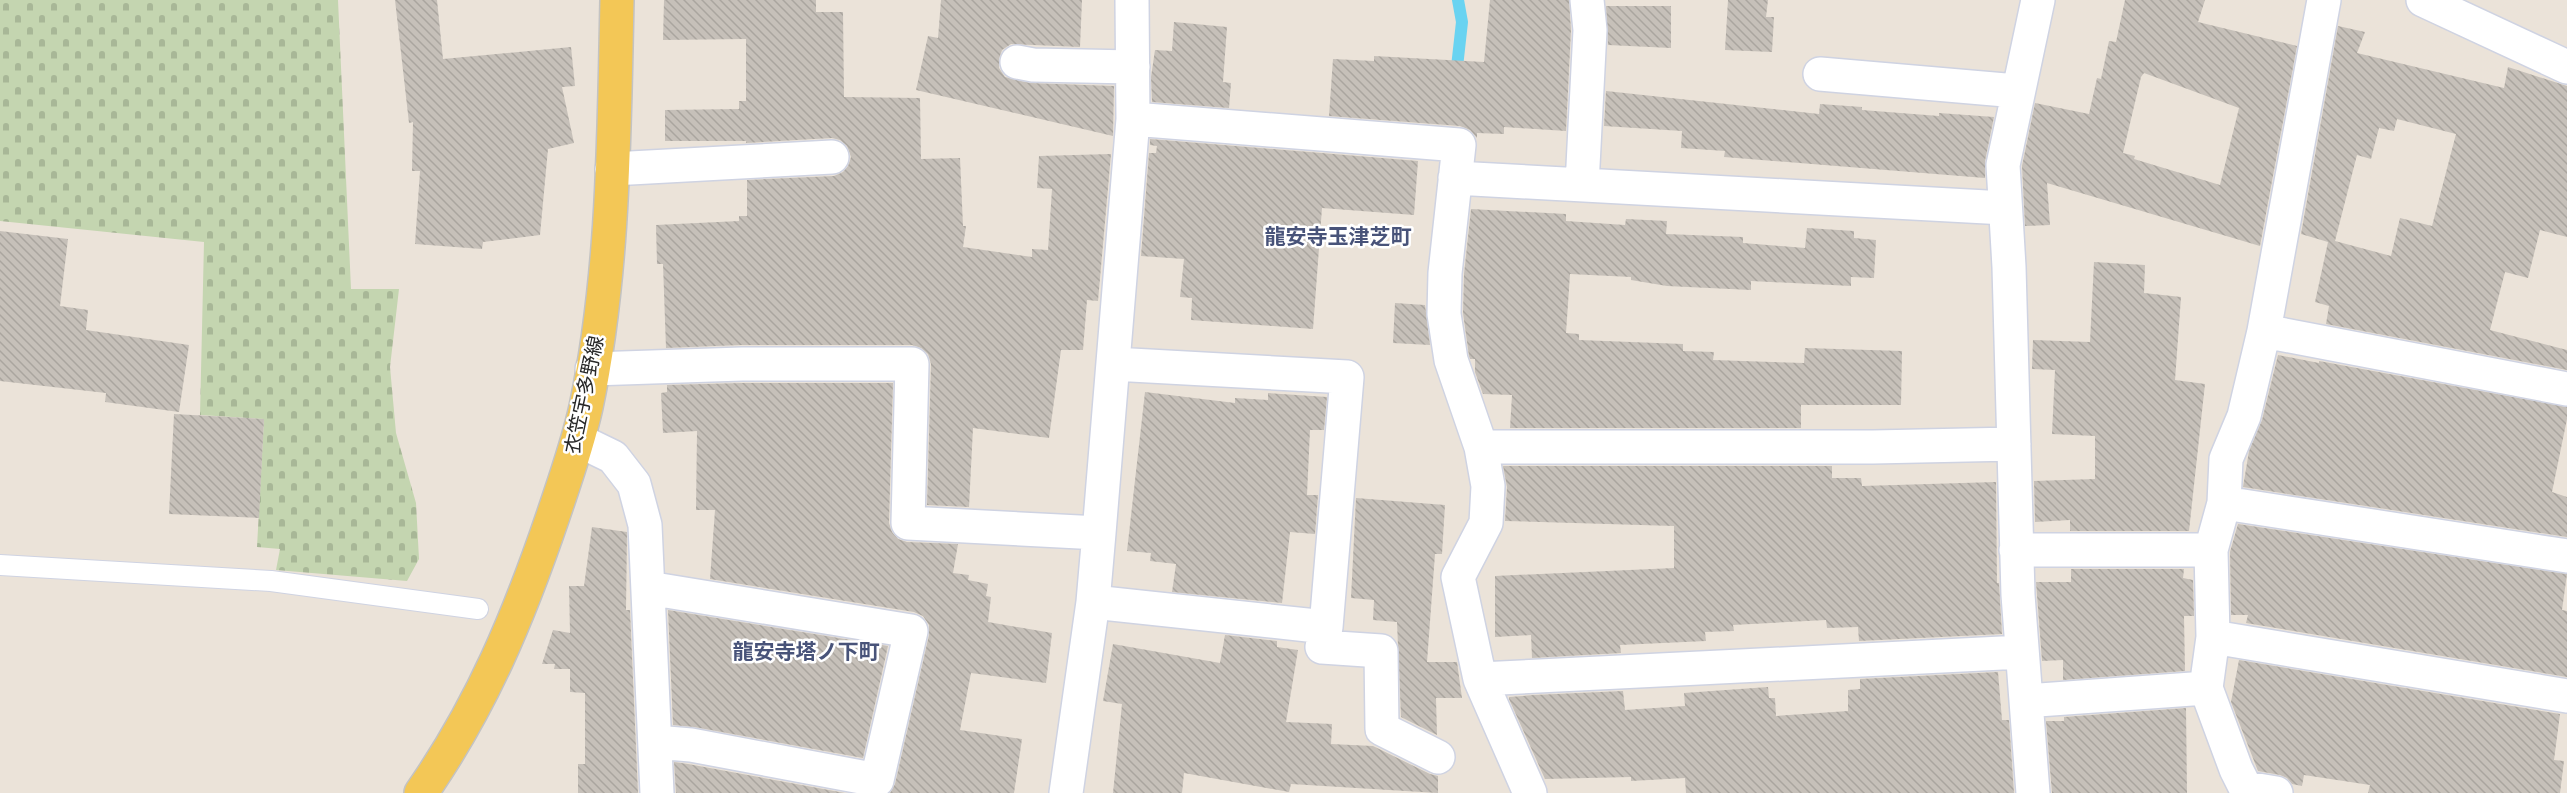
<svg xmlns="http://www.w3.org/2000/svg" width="2567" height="793" font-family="'Varela Round','Noto Sans JP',sans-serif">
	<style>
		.cemetery { fill: url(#cemetery-stones) }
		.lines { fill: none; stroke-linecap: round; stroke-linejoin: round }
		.stream { stroke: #69d3f1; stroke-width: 12 }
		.building { fill: url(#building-back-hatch); fill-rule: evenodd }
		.service-casing { stroke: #cfd3e2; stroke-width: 22 }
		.minor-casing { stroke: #cfd3e2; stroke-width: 36 }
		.primary-casing { stroke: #c3c3c3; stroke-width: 36 }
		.service { stroke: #fff; stroke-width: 20 }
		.minor { stroke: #fff; stroke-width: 33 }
		.primary { stroke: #f3c756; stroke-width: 33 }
		.labels { text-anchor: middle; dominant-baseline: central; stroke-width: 5; stroke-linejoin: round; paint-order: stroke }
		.street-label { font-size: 20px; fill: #282828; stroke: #fff }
		.neighbourhood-label { font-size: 21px; font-weight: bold; fill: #485379; stroke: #fff }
	</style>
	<defs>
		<pattern id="cemetery-stones" width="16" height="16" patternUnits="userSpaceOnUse" patternTransform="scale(1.5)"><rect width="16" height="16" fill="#c4d5b0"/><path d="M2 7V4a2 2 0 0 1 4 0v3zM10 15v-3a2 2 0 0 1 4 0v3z" fill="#a8b797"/></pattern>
		<pattern id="building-back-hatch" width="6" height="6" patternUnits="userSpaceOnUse" patternTransform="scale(1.5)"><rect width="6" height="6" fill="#c6c0b9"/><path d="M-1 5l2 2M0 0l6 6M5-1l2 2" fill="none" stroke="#aaa59f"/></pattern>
	</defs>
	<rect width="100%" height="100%" fill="#ebe3d9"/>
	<path class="cemetery" d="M 0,0 L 338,0 L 351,289 L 399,289 L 390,367 L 396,433 L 416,503 L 419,559 L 407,581 L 276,570 L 280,549 L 257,547 L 264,419 L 200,415 L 204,242 L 0,221 Z"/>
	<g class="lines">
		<path class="stream" d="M 1456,76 L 1462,22 L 1458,0"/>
	</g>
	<path class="building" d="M 395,0 L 437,0 L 443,59 L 571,47 L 575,86 L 562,87 L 574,143 L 548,149 L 540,235 L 483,242 L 482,249 L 415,244 L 420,171 L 412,171 L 413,122 L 409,123 Z
		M 664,0 L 816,0 L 816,12 L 843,12 L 844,97 L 920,98 L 921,159 L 960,158 L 963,226 L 966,226 L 963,247 L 1032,257 L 1032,249 L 1048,250 L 1052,189 L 1037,188 L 1039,156 L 1111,154 L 1098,301 L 1087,300 L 1083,350 L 1061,350 L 1049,438 L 973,428 L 969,507 L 927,505 L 931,364 L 928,354 L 921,348 L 912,345 L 741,345 L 666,348 L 663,264 L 657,264 L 656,225 L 739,221 L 739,216 L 747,216 L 747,180 L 834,176 L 843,172 L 848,166 L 851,157 L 847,146 L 840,140 L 832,138 L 746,143 L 746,141 L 665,141 L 665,110 L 739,109 L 739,101 L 746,101 L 746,39 L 663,40 Z
		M 941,0 L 1082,0 L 1080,47 L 1011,44 L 1002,50 L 999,59 L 999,68 L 1005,77 L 1030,83 L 1114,86 L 1113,136 L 916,90 L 928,36 L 938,38 Z
		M 1490,0 L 1569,0 L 1571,30 L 1566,131 L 1504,127 L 1504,134 L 1477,133 L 1477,138 L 1470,130 L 1460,126 L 1329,116 L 1333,59 L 1374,61 L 1374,56 L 1484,62 Z
		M 1728,0 L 1768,0 L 1766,17 L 1774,17 L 1772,52 L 1725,50 Z
		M 2125,0 L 2205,0 L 2198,22 L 2297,46 L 2260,246 L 2047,183 L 2050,225 L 2025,226 L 2022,166 L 2035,103 L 2089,114 L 2097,78 L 2101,79 L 2109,41 L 2116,42 ZM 2144,73 L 2239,108 L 2220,185 L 2134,159 L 2135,156 L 2123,153 L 2141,77 Z
		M 1606,6 L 1671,6 L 1671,48 L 1608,45 Z
		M 1174,22 L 1227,27 L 1223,82 L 1231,83 L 1229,108 L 1152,102 L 1151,77 L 1155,50 L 1172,51 Z
		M 2338,26 L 2365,32 L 2357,53 L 2504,88 L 2508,67 L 2567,86 L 2567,237 L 2540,230 L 2528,278 L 2505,272 L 2490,330 L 2567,350 L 2567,370 L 2326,324 L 2329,306 L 2315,302 L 2328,242 L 2301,234 ZM 2397,119 L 2456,134 L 2432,226 L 2400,218 L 2391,256 L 2335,241 L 2357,155 L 2371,159 L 2379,128 L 2394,131 Z
		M 1606,91 L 1819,114 L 1820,104 L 1862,107 L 1862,110 L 1939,116 L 1939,113 L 1994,117 L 1985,161 L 1985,178 L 1724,157 L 1725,151 L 1681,148 L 1682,131 L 1604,126 Z
		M 1150,139 L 1418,161 L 1414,215 L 1322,208 L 1313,329 L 1191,320 L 1192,298 L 1180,297 L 1184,259 L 1141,256 L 1149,153 L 1156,153 L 1157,146 L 1150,145 Z
		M 1471,209 L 1566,214 L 1566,221 L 1625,225 L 1626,219 L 1667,221 L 1666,234 L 1743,237 L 1743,243 L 1805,248 L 1807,228 L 1854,231 L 1854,238 L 1876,240 L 1874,278 L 1851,277 L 1851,286 L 1751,281 L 1751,290 L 1667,286 L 1631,280 L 1631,277 L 1570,274 L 1566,333 L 1579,334 L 1579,340 L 1683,344 L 1683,351 L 1714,352 L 1713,360 L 1804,363 L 1805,348 L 1902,351 L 1901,405 L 1801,405 L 1801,428 L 1510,428 L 1512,395 L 1483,394 L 1475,372 L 1475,359 L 1470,359 L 1469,356 L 1463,313 L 1464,274 Z
		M 0,231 L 68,239 L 60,306 L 88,310 L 86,330 L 189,345 L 179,412 L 105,402 L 106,393 L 0,381 Z
		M 2094,262 L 2145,265 L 2144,293 L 2181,297 L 2175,380 L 2205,384 L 2189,531 L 2070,531 L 2070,520 L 2035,522 L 2034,481 L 2095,479 L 2095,436 L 2052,434 L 2055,370 L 2032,369 L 2033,340 L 2090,342 Z
		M 1395,303 L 1425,305 L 1430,345 L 1393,343 Z
		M 2278,355 L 2319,363 L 2319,361 L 2567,407 L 2567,419 L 2552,492 L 2567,497 L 2567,537 L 2243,487 L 2249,451 L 2262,420 Z
		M 742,383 L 893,383 L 889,523 L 892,532 L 898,539 L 907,542 L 958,544 L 953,573 L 969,575 L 968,580 L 988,584 L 986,596 L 991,597 L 988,622 L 1052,633 L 1046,683 L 971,673 L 960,730 L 1022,739 L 1014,793 L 890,793 L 895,784 L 929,635 L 929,625 L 923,616 L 914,612 L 710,579 L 715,510 L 696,510 L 697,431 L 663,433 L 661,393 L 667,392 L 667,385 Z
		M 1145,392 L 1235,403 L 1235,398 L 1268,400 L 1268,393 L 1327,397 L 1324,430 L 1310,430 L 1307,495 L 1318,495 L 1315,534 L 1290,532 L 1282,603 L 1172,592 L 1176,564 L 1150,561 L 1151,553 L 1127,551 Z
		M 174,414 L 264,419 L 259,518 L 169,514 Z
		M 1503,466 L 1832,466 L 1832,478 L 1861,478 L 1862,486 L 1996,482 L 1997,583 L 1999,583 L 2002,634 L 1859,641 L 1858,627 L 1827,628 L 1826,620 L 1733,625 L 1734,631 L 1705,632 L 1706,641 L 1620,645 L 1621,653 L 1532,658 L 1531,635 L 1495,637 L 1495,576 L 1674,568 L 1674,526 L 1505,521 L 1507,487 Z
		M 1356,498 L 1445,505 L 1442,554 L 1435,554 L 1427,662 L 1457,662 L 1462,698 L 1436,698 L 1437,735 L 1401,717 L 1397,622 L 1373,620 L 1374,600 L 1351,598 Z
		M 2238,524 L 2567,574 L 2562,610 L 2567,611 L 2567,677 L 2246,623 L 2248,615 L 2231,615 L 2230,552 Z
		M 592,527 L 627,532 L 626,610 L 630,610 L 638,793 L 578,793 L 578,764 L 585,764 L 585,693 L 570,692 L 570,669 L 554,669 L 555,664 L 542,664 L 553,630 L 570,633 L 569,586 L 584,586 Z
		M 2071,569 L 2184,569 L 2183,578 L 2193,580 L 2194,616 L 2184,616 L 2185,671 L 2063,680 L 2063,660 L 2042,661 L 2036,582 L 2071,582 Z
		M 668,610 L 888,646 L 863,758 L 694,727 L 673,725 Z
		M 1225,635 L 1277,641 L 1277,647 L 1298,650 L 1286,722 L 1332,724 L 1331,744 L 1373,746 L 1430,774 L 1438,776 L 1438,793 L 1291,784 L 1289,792 L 1184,773 L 1182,793 L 1113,793 L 1122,704 L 1103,701 L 1113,644 L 1220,663 Z
		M 2239,660 L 2560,714 L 2554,760 L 2564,761 L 2560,793 L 2368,793 L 2370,785 L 2304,775 L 2302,786 L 2292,784 L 2287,778 L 2280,775 L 2258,771 L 2231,702 Z
		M 1998,672 L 2002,720 L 2009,720 L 2014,793 L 1686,793 L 1685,778 L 1631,781 L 1631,777 L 1545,779 L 1509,699 L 1509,697 L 1534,695 L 1623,691 L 1625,710 L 1685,706 L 1684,693 L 1768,687 L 1769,698 L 1775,698 L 1776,716 L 1848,711 L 1848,690 L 1860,689 L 1860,679 Z
		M 2186,708 L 2187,793 L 2052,793 L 2046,721 L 2064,721 L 2064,717 Z
		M 674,762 L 688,764 L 845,793 L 676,793 Z"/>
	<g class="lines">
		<defs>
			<path id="service" d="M 0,565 L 271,581 L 478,609"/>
			<path id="minor" d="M 2423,0 L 2567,67
				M 1017,62 L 1033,65 L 1133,67
				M 1820,74 L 2017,91
				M 1133,119 L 1459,145 L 1445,273 L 1444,314 L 1451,360 L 1481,447 L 1488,486 L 1486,523 L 1458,577 L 1480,679 L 1530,793
				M 612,169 L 832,157
				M 1455,178 L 2005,208
				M 1582,185 L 1590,30 L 1587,0
				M 2264,331 L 2567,389
				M 592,369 L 742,364 L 912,364 L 908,523 L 1099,533
				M 578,440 L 613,457 L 634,484 L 645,525 L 657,793
				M 1481,447 L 1873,447 L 2014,444
				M 2224,503 L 2567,556
				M 2016,550 L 2211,550
				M 648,588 L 911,631 L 877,780 L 691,745 L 655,742
				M 1093,602 L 1326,627 L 1347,377 L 1113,364
				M 1326,627 L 1322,647 L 1381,651 L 1382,729 L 1438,757
				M 2213,637 L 2567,696
				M 1480,679 L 2022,652
				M 2026,701 L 2206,688
				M 2246,788 L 2276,793
				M 1066,793 L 1093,602 L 1099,533 L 1133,119 L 1132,0
				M 2033,793 L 2018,595 L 2009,267 L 2003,165 L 2038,0
				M 2248,793 L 2236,769 L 2206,688 L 2213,637 L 2211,550 L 2224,503 L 2226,459 L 2244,416 L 2264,331 L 2324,0"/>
			<path id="primary" d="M 421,793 C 482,706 519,616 553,516 C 565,480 578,444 586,407 C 614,274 614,135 617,0"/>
		</defs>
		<use href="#service" class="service-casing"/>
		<use href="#minor" class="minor-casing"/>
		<use href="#primary" class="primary-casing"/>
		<use href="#service" class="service"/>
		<use href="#minor" class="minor"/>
		<use href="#primary" class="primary"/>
	</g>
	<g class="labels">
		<g class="street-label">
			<text transform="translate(585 395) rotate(-78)">衣笠宇多野線</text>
		</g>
		<g class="neighbourhood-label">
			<text x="1338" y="237">龍安寺玉津芝町</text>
			<text x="806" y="652">龍安寺塔ノ下町</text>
		</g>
	</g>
</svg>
